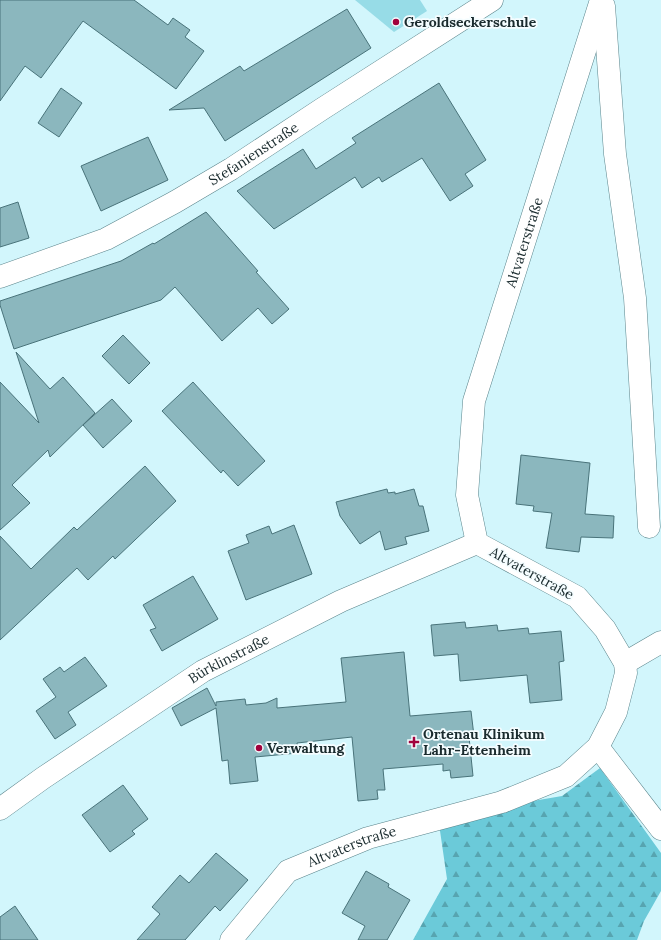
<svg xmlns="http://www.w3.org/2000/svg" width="661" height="940" font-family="Lora,serif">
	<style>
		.forest { fill: url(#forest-firs) }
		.green { fill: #97dce7 }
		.building { fill: #8bb7be; stroke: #49737a }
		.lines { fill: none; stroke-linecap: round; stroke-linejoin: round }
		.minor-casing { stroke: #5a848b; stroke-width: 23 }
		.minor { stroke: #fff; stroke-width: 22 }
		.poi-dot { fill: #a1023d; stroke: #f5fdff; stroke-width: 1.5 }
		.labels { text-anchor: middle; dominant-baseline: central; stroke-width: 3.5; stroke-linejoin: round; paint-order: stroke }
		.poi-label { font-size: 14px; font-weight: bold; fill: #1a2b2e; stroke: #f5fdff; text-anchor: start }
		.street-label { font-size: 14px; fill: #1a2b2e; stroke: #f5fdff }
	</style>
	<defs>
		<pattern id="forest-firs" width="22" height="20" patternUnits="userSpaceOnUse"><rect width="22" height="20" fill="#6bcad9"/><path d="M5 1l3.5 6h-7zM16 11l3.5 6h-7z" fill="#57a4b0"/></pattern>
	</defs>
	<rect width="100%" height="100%" fill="#d2f6fc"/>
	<path class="forest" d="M 600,768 L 661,853 L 661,891 L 644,921 L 637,940 L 413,940 L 447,879 L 438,817 L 562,796 Z"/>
	<path class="green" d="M 355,0 L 420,0 L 427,11 L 394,32 Z"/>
	<path class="building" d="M 0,0 L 134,0 L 168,25 L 173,18 L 190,30 L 185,37 L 204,51 L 176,89 L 83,21 L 41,78 L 25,66 L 0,101 Z
		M 347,9 L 371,48 L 225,141 L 204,108 L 169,110 L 240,66 L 244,71 Z
		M 439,83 L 486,160 L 465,174 L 473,186 L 450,201 L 422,158 L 382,182 L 379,177 L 362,188 L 355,177 L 274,229 L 237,191 L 303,149 L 316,169 L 356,143 L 352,138 Z
		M 61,88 L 82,103 L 59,137 L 38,123 Z
		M 148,137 L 168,180 L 101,211 L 81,166 Z
		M 18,202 L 29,238 L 0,247 L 0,208 Z
		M 206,212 L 258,271 L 256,272 L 289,309 L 272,324 L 258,308 L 222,341 L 175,287 L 161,300 L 14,349 L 0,305 L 0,301 L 121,261 L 153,243 L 154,244 Z
		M 123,335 L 150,363 L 129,384 L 102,356 Z
		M 16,352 L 50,389 L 63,377 L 95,413 L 50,457 L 48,450 L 12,485 L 30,503 L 0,530 L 0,382 L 39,423 Z
		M 193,382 L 265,461 L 238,486 L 223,470 L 221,473 L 162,411 Z
		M 112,399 L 132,421 L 103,448 L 83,425 Z
		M 521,455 L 590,463 L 585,514 L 614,516 L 613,538 L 581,537 L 579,552 L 546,548 L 552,513 L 533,511 L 534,506 L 516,504 Z
		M 145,466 L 176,501 L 115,559 L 113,556 L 88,580 L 77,568 L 0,640 L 0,536 L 31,569 L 74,527 L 77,530 Z
		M 387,489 L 388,493 L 395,492 L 395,494 L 414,489 L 419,506 L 423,506 L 429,531 L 405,537 L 407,544 L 385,550 L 380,531 L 360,544 L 340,516 L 336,502 Z
		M 294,525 L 312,574 L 246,600 L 228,551 L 249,543 L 246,535 L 269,526 L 272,534 Z
		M 193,576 L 218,619 L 162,651 L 150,630 L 156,628 L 143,605 Z
		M 465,622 L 466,628 L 497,625 L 498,631 L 528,628 L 529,634 L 561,631 L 564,661 L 559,662 L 562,700 L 530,703 L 527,675 L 460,681 L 458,654 L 434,656 L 431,625 Z
		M 404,652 L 410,716 L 471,711 L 474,736 L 469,737 L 473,776 L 451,778 L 450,770 L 443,771 L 443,764 L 383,769 L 385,790 L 377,790 L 378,799 L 358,801 L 352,737 L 297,743 L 298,753 L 255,757 L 258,781 L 230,784 L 228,760 L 222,761 L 216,708 L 181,726 L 172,708 L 207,688 L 216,706 L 216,702 L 245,699 L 246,705 L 266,703 L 277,698 L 277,708 L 346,702 L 341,658 Z
		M 85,657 L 107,686 L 68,712 L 76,725 L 55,739 L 36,711 L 56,697 L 43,679 L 60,667 L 64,672 Z
		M 123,785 L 148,819 L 132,831 L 135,834 L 110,852 L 82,815 Z
		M 216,853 L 248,880 L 220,911 L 215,906 L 185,940 L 137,940 L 160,914 L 152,907 L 180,875 L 189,883 Z
		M 366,871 L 389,884 L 388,887 L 410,900 L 387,940 L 358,940 L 365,926 L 342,913 Z
		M 15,906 L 38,940 L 0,940 L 0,917 Z"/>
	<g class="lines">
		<defs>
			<g id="minor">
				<path d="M 604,6 L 615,154 L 635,298 L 649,527"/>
				<path id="s1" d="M 0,277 L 106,239 L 175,202 L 231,169 L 322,109 L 492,0"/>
				<path d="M 625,663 L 661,642"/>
				<path d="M 598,747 L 661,829"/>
				<path id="s2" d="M 0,809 L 43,778 L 203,671 L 341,601 L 477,543"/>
				<path id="s3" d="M 231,940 L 288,871 L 368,838 L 502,802 L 566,776 L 598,747 L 616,712 L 626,673 L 625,663 L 605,629 L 577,597 L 477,543 L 467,495 L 474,401 L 601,0"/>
			</g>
		</defs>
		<use href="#minor" class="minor-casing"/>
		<use href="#minor" class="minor"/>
	</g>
	<g class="poi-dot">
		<circle cx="396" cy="22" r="4"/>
		<path d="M412 736h4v4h4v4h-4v4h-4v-4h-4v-4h4z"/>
		<circle cx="259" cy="748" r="4"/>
	</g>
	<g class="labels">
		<g class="poi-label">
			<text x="404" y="22">Geroldseckerschule</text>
			<text x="423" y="734">Ortenau Klinikum<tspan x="423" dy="16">Lahr-Ettenheim</tspan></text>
			<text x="267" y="748">Verwaltung</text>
		</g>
		<g class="street-label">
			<text stroke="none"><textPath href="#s1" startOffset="283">Stefanienstraße</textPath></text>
			<text stroke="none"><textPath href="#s3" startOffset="1022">Altvaterstraße</textPath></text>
			<text transform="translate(532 573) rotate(29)">Altvaterstraße</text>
			<text stroke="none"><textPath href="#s2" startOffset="274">Bürklinstraße</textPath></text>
			<text stroke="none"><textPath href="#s3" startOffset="158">Altvaterstraße</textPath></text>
		</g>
	</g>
</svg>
